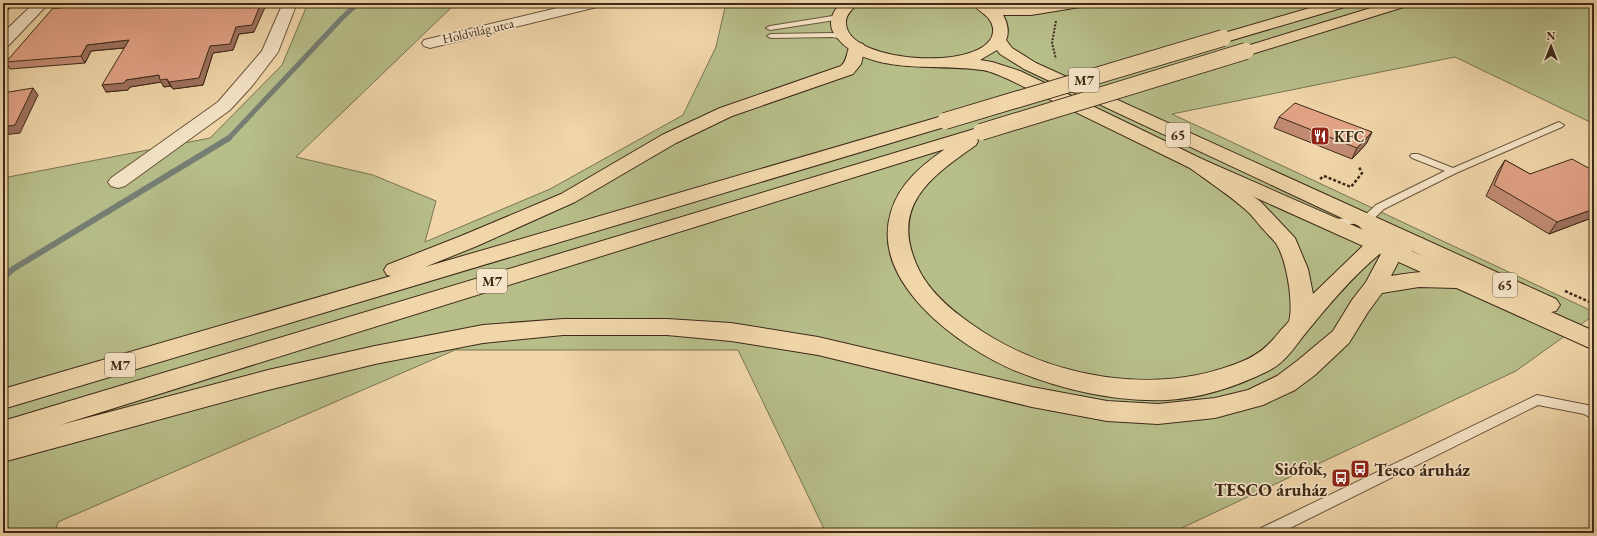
<svg xmlns="http://www.w3.org/2000/svg" width="1597" height="536" font-family="'EB Garamond',serif">
	<style>
		.green { fill: #b7be8a; stroke: #7a7452 }
		.lines { fill: none; stroke-linecap: round; stroke-linejoin: round }
		.stream-far1 { stroke: #767f74; stroke-width: 5 }
		.stream { stroke: #767f74; stroke-width: 6 }
		.lane-casing { stroke: #6a553d; stroke-width: 2 }
		.street-casing { stroke: #6a553d; stroke-width: 2 }
		.primary-casing { stroke: #3e2a19; stroke-width: 2 }
		.highway-casing { stroke: #3e2a19; stroke-width: 2 }
		.path-far1 { stroke: #3e2a19; stroke-width: 2; stroke-dasharray: 2 1.5; stroke-linecap: butt }
		.path { stroke: #3e2a19; stroke-width: 2.5; stroke-dasharray: 3 2; stroke-linecap: butt }
		.lane { fill: #f5e4c7; fill-rule: evenodd }
		.street { fill: #f5e4c7; fill-rule: evenodd }
		.primary { fill: #f0d6a9; fill-rule: evenodd }
		.highway { fill: #f0d6a9; fill-rule: evenodd }
		.highway-bridge-casing { stroke: #3e2a19; stroke-width: 18; stroke-linecap: butt }
		.highway-bridge { stroke: #f0d6a9; stroke-width: 16 }
		.wall { fill: #c28b73; stroke: #3e2a19 }
		.shaded-wall { fill: #9e715e; stroke: #3e2a19 }
		.building { fill: #e1a286; stroke: #3e2a19 }
		.labels { text-anchor: middle; dominant-baseline: central; stroke-width: 3.5; stroke-linejoin: round; paint-order: stroke }
		.far-street-label { font-size: 13px; fill: #3e2a19; stroke: #f5e4c7 }
		.shield { fill: #f5e4c7; stroke: #75624d; stroke-width: 1 }
		.shield-label { font-size: 14px; font-weight: bold; fill: #3e2a19 }
		.poi-label { font-size: 15px; font-weight: bold; fill: #3e2a19; stroke: #f5e4c7; text-anchor: start }
		.near-poi-label { font-size: 18px; font-weight: bold; fill: #3e2a19; stroke: #f5e4c7; text-anchor: end }
	</style>
	<rect width="100%" height="100%" fill="#f0d6a9"/>
	<filter id="stains"><feTurbulence type="fractalNoise" baseFrequency=".005" numOctaves="4"/><feColorMatrix values="0 0 0 0 .2 0 0 0 0 .09 0 0 0 0 .02 0 0 0 .5 -.17"/></filter>
	<radialGradient id="worn" r=".72"><stop offset=".6" stop-color="#630" stop-opacity="0"/><stop offset="1" stop-color="#630" stop-opacity=".3"/></radialGradient>
	<path class="green" d="M 308,3 L 456,3 L 296,157 L 373,175 L 436,201 L 425,242 L 550,189 L 683,115 L 716,47 L 726,3 L 1594,3 L 1594,123 L 1592,123 L 1455,57 L 1172,114 L 1594,312 L 1594,315 L 1516,371 L 1171,533 L 826,533 L 738,350 L 455,350 L 58,522 L 55,533 L 3,533 L 3,178 L 210,138 L 282,65 Z"/>
	<g class="lines">
		<path class="stream-far1" d="M 228,139 L 342,18 L 358,3"/>
		<path class="stream" d="M 3,278 L 13,269 L 229,138"/>
		<defs>
			<path id="lane" d="M 839,15 L 843,17 L 842,19 L 770,30 L 766,28 L 770,26 Z
				M 832,33 L 848,35 L 849,37 L 845,39 L 832,37 L 771,38 L 767,36 L 771,34 Z
				M 1559,122 L 1564,125 L 1562,127 L 1456,173 L 1384,209 L 1369,223 L 1329,225 L 1324,222 L 1329,219 L 1362,218 L 1376,205 L 1445,171 L 1412,158 L 1410,156 L 1412,154 L 1418,154 L 1453,168 Z
				M 1537,395 L 1592,406 L 1594,408 L 1594,419 L 1584,414 L 1538,405 L 1280,533 L 1259,533 L 1261,528 Z"/>
			<path id="street" d="M 34,3 L 49,3 L 9,45 L 3,47 L 3,33 Z
				M 283,3 L 297,3 L 278,52 L 252,86 L 230,110 L 125,186 L 118,188 L 111,186 L 108,182 L 111,178 L 218,102 L 262,51 Z
				M 578,3 L 603,3 L 601,6 L 430,48 L 424,46 L 422,43 L 424,40 Z"/>
			<path id="primary" d="M 841,3 L 857,3 C 853,10 845,14 846,24 C 849,66 998,72 993,28 C 991,15 978,12 972,3 C 977,3 983,2 988,3 C 1002,6 1012,27 1006,40 L 1012,48 L 1036,63 L 1556,299 L 1560,305 L 1556,311 L 1551,312 L 1594,331 L 1594,350 L 1190,168 L 1008,79 C 1000,76 991,71 982,70 C 938,63 865,77 835,35 C 827,24 832,12 841,3 ZM 997,50 L 1000,54 L 1024,69 L 1425,257 L 1204,160 L 1020,71 L 992,62 L 980,60 Z"/>
			<path id="highway" d="M 1053,3 L 1087,3 L 1085,6 L 1080,7 L 1031,15 L 992,15 L 987,14 L 985,11 L 987,8 L 992,7 L 1031,7 Z
				M 1327,3 L 1350,3 L 1348,6 L 1229,41 L 1223,43 L 1217,41 L 1215,38 L 1217,35 Z
				M 1387,3 L 1409,3 L 1407,6 L 1252,54 L 1246,56 L 1240,54 L 1238,51 L 1240,48 Z
				M 857,42 L 863,44 L 865,47 L 861,64 L 853,74 L 732,116 L 676,143 L 575,202 L 477,246 L 425,267 L 939,117 L 945,116 L 951,117 L 954,121 L 951,125 L 3,409 L 3,389 L 391,276 L 387,275 L 384,270 L 387,265 L 461,236 L 561,194 L 662,135 L 720,108 L 841,66 C 848,60 846,51 851,44 Z
				M 981,127 L 987,128 L 990,132 L 987,136 L 977,139 L 978,141 L 976,145 C 929,178 888,207 919,270 C 930,292 950,309 970,323 C 1046,378 1156,398 1243,361 C 1261,353 1269,345 1281,330 C 1284,327 1287,324 1289,321 C 1292,313 1290,294 1289,286 C 1287,273 1284,257 1277,245 C 1274,240 1268,235 1264,230 C 1258,224 1253,216 1246,210 C 1229,195 1209,182 1190,168 L 1187,164 L 1190,160 L 1197,158 L 1204,160 L 1261,202 L 1295,238 L 1308,269 L 1313,294 L 1370,239 L 1355,221 L 1358,216 C 1374,212 1382,226 1392,237 L 1416,237 L 1424,239 L 1427,244 L 1424,249 L 1416,251 L 1404,251 L 1391,276 C 1415,272 1441,268 1464,275 L 1467,280 L 1464,285 L 1456,288 L 1419,287 L 1382,293 L 1368,312 L 1349,343 L 1315,375 L 1295,390 L 1263,405 L 1215,418 L 1158,424 L 1107,421 L 1032,407 L 818,355 L 731,341 L 667,335 L 563,335 L 483,343 L 375,364 L 268,390 L 3,462 L 3,421 ZM 945,149 C 922,165 899,184 891,212 C 869,283 961,348 1016,371 C 1063,390 1116,402 1167,400 C 1201,398 1238,386 1268,371 C 1287,362 1296,344 1309,329 C 1331,302 1355,274 1382,252 L 1366,282 L 1352,300 L 1333,331 L 1297,361 L 1277,376 L 1248,390 L 1215,398 L 1158,404 L 1107,401 L 1032,387 L 818,337 L 731,323 L 667,319 L 563,319 L 483,325 L 375,346 L 268,370 L 60,425 Z"/>
		</defs>
		<use href="#lane" class="lane-casing"/>
		<use href="#street" class="street-casing"/>
		<use href="#primary" class="primary-casing"/>
		<use href="#highway" class="highway-casing"/>
		<path class="path-far1" d="M 1056,21 L 1052,43 L 1056,59"/>
		<path class="path" d="M 1320,179 L 1324,176 L 1351,187 L 1362,173 L 1359,167
			M 1565,291 L 1594,304"/>
		<use href="#lane" class="lane"/>
		<use href="#street" class="street"/>
		<use href="#primary" class="primary"/>
		<use href="#highway" class="highway"/>
		<defs>
			<path id="highway-bridge" d="M 945,121 L 1223,38
				M 981,132 L 1246,51"/>
		</defs>
		<use href="#highway-bridge" class="highway-bridge-casing"/>
		<use href="#highway-bridge" class="highway-bridge"/>
	</g>
	<path class="wall" d="M 61,8 L 254,32 L 239,34 L 233,50 L 213,53 L 203,85 L 173,89 L 170,86 L 164,87 L 161,82 L 130,87 L 128,90 L 106,92 L 125,48 L 91,51 L 85,63 L 10,69 L 6,62 Z
		M 1279,117 L 1372,132 L 1366,144 L 1352,159 L 1274,128 Z
		M 1505,160 L 1530,174 L 1594,171 L 1594,217 L 1549,234 L 1486,196 L 1498,171 Z"/>
	<path class="shaded-wall" d="M 3,3 L 14,3 L 15,4 L 3,14 Z
		M 261,3 L 267,3 L 254,32 L 239,34 L 233,50 L 213,53 L 203,85 L 173,89 L 169,82 L 210,46 L 236,27 Z
		M 129,40 L 133,47 L 91,51 L 85,63 L 81,56 L 87,45 Z
		M 159,75 L 167,79 L 170,86 L 164,87 L 161,82 L 130,87 L 128,90 L 106,92 L 102,85 L 126,80 Z
		M 33,88 L 38,95 L 20,133 L 3,135 L 3,127 Z
		M 1372,132 L 1366,144 L 1352,159 L 1357,148 Z
		M 1594,209 L 1594,217 L 1549,234 L 1557,222 Z"/>
	<path class="building" d="M 64,3 L 261,3 L 252,25 L 236,27 L 230,44 L 210,46 L 199,78 L 169,82 L 167,79 L 160,80 L 159,75 L 126,80 L 124,83 L 102,85 L 129,40 L 87,45 L 81,56 L 6,62 L 53,8 L 61,8 Z
		M 33,88 L 15,125 L 3,127 L 3,93 Z
		M 1295,103 L 1372,132 L 1357,148 L 1279,117 Z
		M 1572,159 L 1594,171 L 1594,209 L 1557,222 L 1494,185 L 1505,160 L 1530,174 Z"/>
	<defs>
		<symbol id="restaurant-square" viewBox="-11 -11 22 22"><rect x="-9" y="-9" width="18" height="18" rx="4" fill="#8f2418" stroke="#f5e4c7"/><path d="M-5-6h1v4h1v-4h1v4h1v-4h1v5L-1.5 .5V6h-2V.5L-5-1ZM5-6V6H3V1.5H1.5Q1.5-4 5-6Z" fill="#fff"/></symbol>
		<symbol id="bus-square" viewBox="-11 -11 22 22"><rect x="-9" y="-9" width="18" height="18" rx="4" fill="#8f2418" stroke="#f5e4c7"/><path d="M-5-6H5V4H4V6H2V4H-2V6H-4V4H-5ZM-3.5-4V0h7V-4ZM-3.5 1.2v1.5H-2V1.2ZM2 1.2v1.5H3.5V1.2Z" fill="#fff"/></symbol>
	</defs>
	<g fill-rule="evenodd">
		<use href="#restaurant-square" x="1309" y="125" width="22" height="22"/>
		<use href="#bus-square" x="1349" y="458" width="22" height="22"/>
		<use href="#bus-square" x="1330" y="467" width="22" height="22"/>
	</g>
	<g class="labels">
		<g class="far-street-label">
			<text transform="translate(478 31) rotate(-13)">Holdvilág utca</text>
		</g>
		<g class="shield">
			<rect x="1069" y="68" width="30" height="24" rx="3"/>
			<rect x="1166" y="123" width="24" height="24" rx="3"/>
			<rect x="477" y="269" width="30" height="24" rx="3"/>
			<rect x="1493" y="273" width="24" height="24" rx="3"/>
			<rect x="105" y="353" width="30" height="24" rx="3"/>
		</g>
		<g class="shield-label">
			<text x="1084" y="80">M7</text>
			<text x="1178" y="135">65</text>
			<text x="492" y="281">M7</text>
			<text x="1505" y="285">65</text>
			<text x="120" y="365">M7</text>
		</g>
		<g class="poi-label">
			<text x="1334" y="136">KFC</text>
		</g>
		<g class="near-poi-label">
			<text x="1327" y="468">Siófok,<tspan x="1327" dy="21">TESCO áruház</tspan></text>
			<text x="1374" y="469" text-anchor="start">Tesco áruház</text>
		</g>
	</g>
	<rect width="1597" height="536" fill="none" stroke="#f0d6a9" stroke-width="16"/>
	<rect x="4" y="4" width="1589" height="528" fill="none" stroke="#3e2a19" stroke-width="2"/>
	<rect x="8" y="8" width="1581" height="520" fill="none" stroke="#3e2a19"/>
	<g transform="translate(1551 46)" stroke="#f5e4c7" stroke-width="3" paint-order="stroke">
	<path d="M0-3L7 15L0 10L-7 15Z" fill="#3e2a19"/>
	<text y="-6" font-size="11" font-weight="bold" text-anchor="middle" fill="#3e2a19">N</text>
	</g>
	<rect width="100%" height="100%" filter="url(#stains)"/>
	<rect width="100%" height="100%" fill="url(#worn)"/>
</svg>
